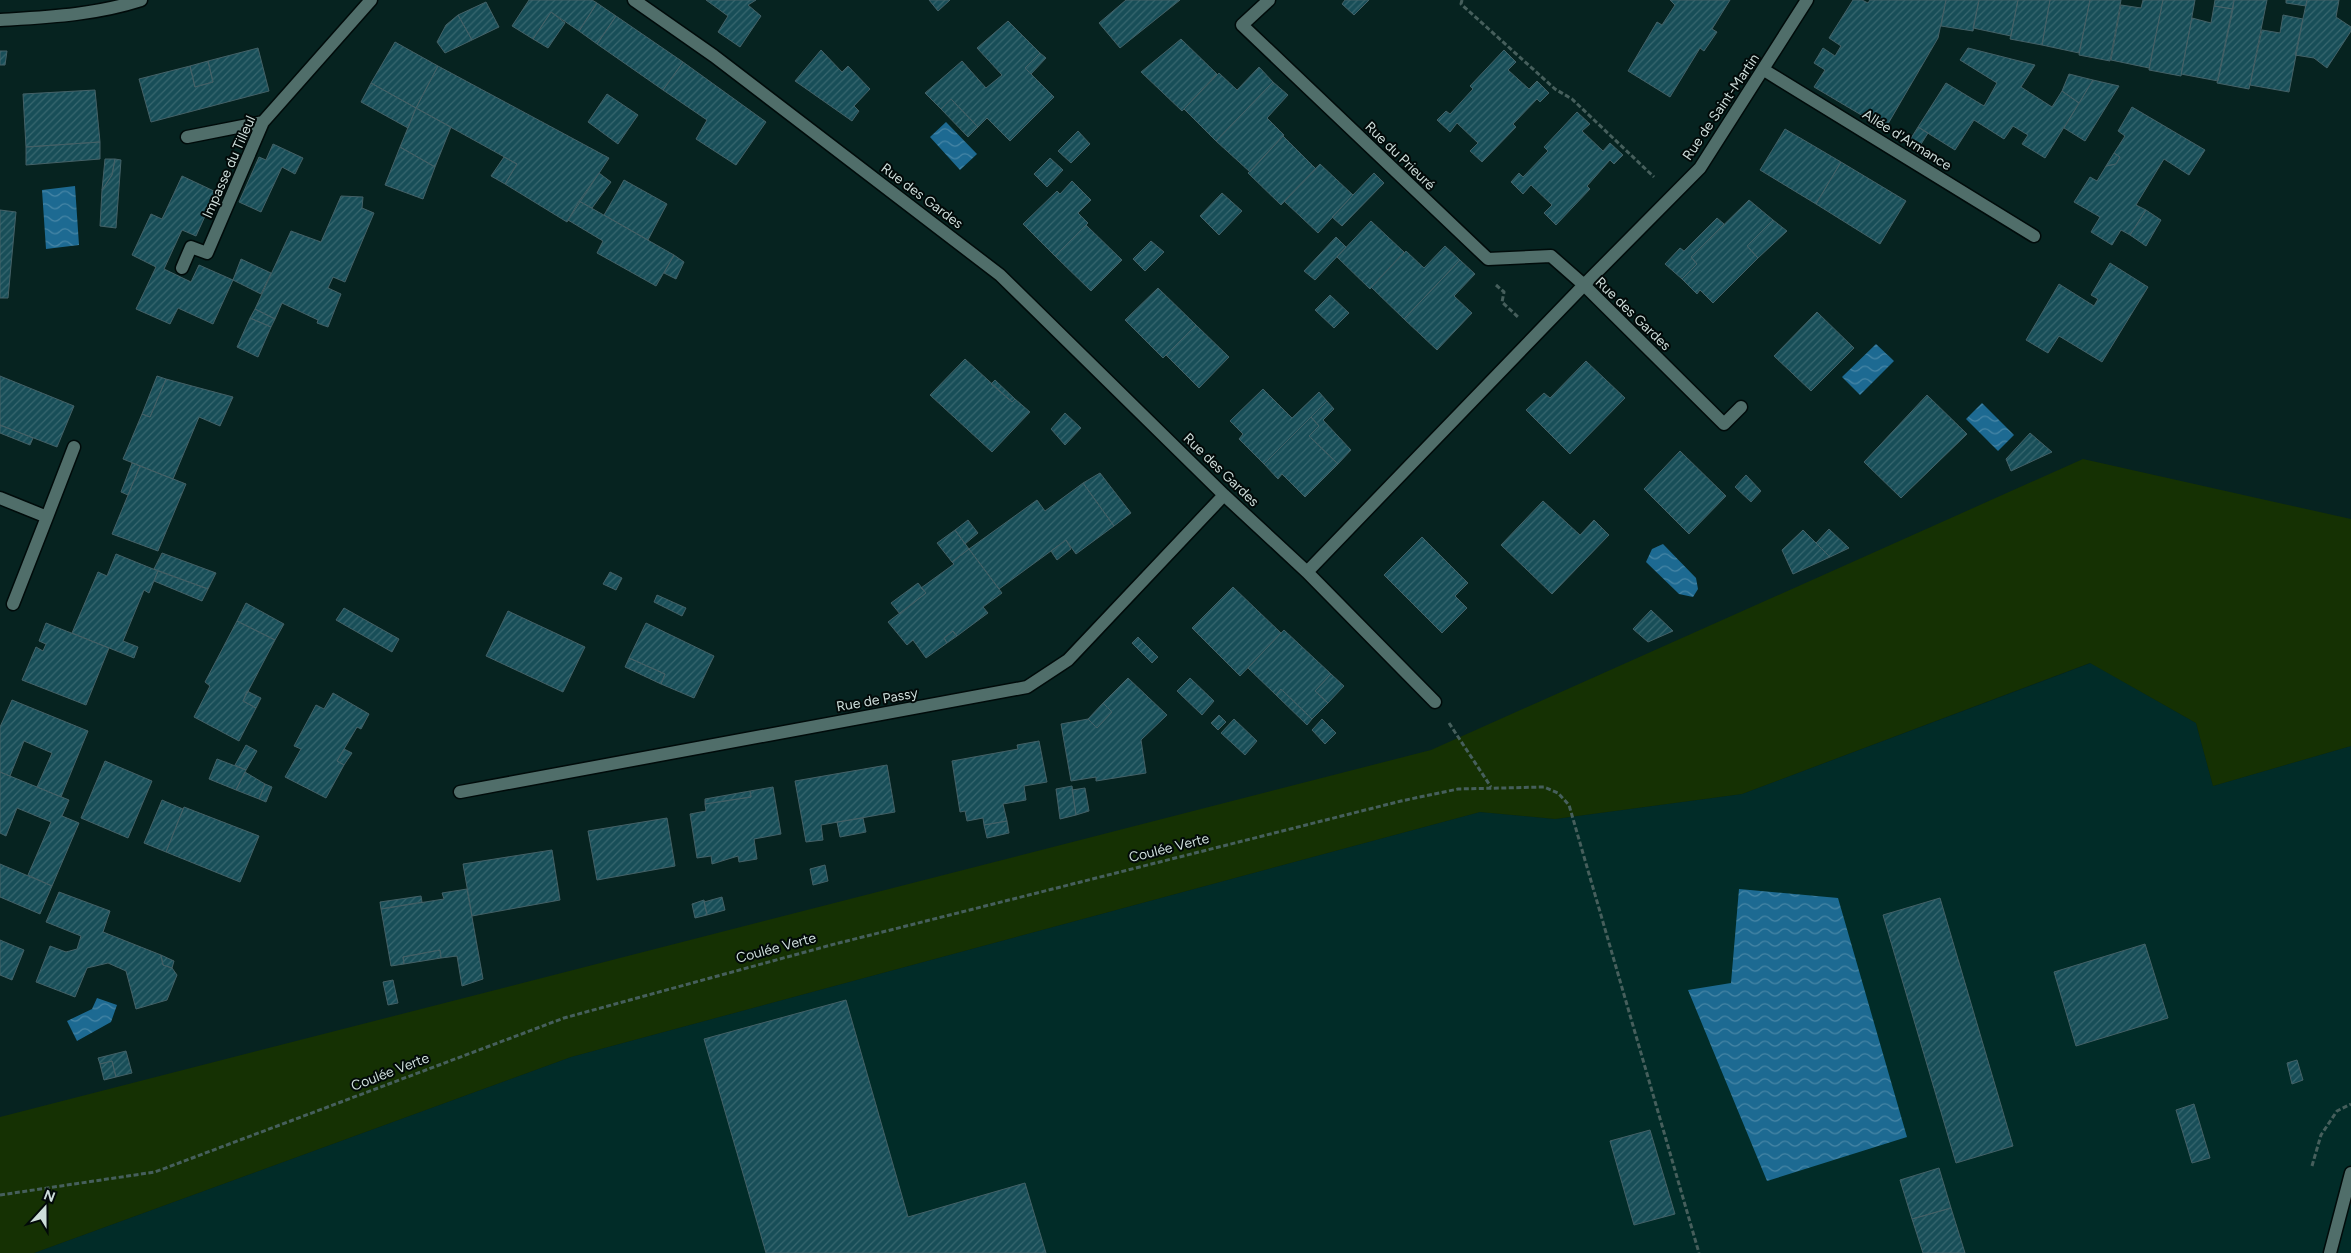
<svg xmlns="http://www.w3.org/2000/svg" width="2351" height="1253" font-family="Figtree,sans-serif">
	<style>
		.built { fill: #012c28 }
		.green { fill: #153103 }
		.water { fill: url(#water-waves) }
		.building { fill: url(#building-hatch); stroke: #446167 }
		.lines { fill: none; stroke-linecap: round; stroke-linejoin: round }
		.minor-casing { stroke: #000b0a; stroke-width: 15 }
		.path { stroke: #465f5c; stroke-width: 3; stroke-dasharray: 5 2.5; stroke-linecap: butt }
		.minor { stroke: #506e6a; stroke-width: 12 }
		.labels { text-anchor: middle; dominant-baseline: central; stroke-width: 4; stroke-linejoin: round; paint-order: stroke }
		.street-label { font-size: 14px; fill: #cdddda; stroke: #020a09 }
	</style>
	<defs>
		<pattern id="water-waves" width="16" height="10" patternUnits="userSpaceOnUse" patternTransform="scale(1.25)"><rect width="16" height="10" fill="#1d6a92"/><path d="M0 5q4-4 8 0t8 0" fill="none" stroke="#4786a6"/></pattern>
		<pattern id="building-hatch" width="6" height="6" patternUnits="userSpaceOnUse" patternTransform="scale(1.25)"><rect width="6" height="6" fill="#184e58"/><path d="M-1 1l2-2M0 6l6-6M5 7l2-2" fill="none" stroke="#38676f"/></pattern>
	</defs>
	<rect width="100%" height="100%" fill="#062320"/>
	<path class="built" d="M 2091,663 L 2196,723 L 2213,786 L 2351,746 L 2351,1253 L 34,1253 L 571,1057 L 1480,812 L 1555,819 L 1742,794 Z"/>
	<path class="green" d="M 2083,459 L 2351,519 L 2351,746 L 2213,786 L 2196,723 L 2090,663 L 1742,794 L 1555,819 L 1480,812 L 571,1057 L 34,1253 L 0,1253 L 0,1117 L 1431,750 Z"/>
	<path class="water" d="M 946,122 L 977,154 L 960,170 L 930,137 Z
		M 75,186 L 79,245 L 46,249 L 42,190 Z
		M 1876,344 L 1894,361 L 1860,395 L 1842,377 Z
		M 1982,403 L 2014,435 L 1998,451 L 1966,419 Z
		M 1663,544 L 1696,578 L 1698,589 L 1693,597 L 1679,594 L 1646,562 L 1652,549 Z
		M 1739,889 L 1838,898 L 1907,1137 L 1767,1181 L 1688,990 L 1731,983 Z
		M 97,998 L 117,1005 L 111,1022 L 77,1041 L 67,1021 L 92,1009 Z"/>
	<path class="building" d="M 529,0 L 592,0 L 597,3 L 579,31 L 551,12 L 533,39 L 512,26 Z
		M 706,0 L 756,0 L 748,5 L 761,16 L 740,47 L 718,32 L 728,16 Z
		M 929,0 L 950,0 L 938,11 Z
		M 1126,0 L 1180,0 L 1120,48 L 1099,23 Z
		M 1345,0 L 1369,0 L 1354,15 L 1342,4 Z
		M 1670,0 L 1730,0 L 1712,29 L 1717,32 L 1704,51 L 1700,48 L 1670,97 L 1628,71 L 1657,22 L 1662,25 L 1675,5 Z
		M 1853,0 L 1862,0 L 1868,3 L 1870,0 L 1946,0 L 1938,38 L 1885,129 L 1814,87 L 1825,70 L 1814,63 L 1823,48 L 1835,56 L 1841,46 L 1829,38 Z
		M 1946,0 L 1979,0 L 1973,31 L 1941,26 Z
		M 1979,0 L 2018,0 L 2011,36 L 1973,28 Z
		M 2018,0 L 2050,0 L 2042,45 L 2010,39 Z
		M 2050,0 L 2090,0 L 2079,53 L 2042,45 Z
		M 2090,0 L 2121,0 L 2110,61 L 2079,55 Z
		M 2143,0 L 2163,0 L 2149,68 L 2111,60 L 2121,5 L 2141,8 Z
		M 2163,0 L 2195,0 L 2181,76 L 2149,70 Z
		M 2215,0 L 2234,0 L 2233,9 L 2214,6 Z
		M 2234,0 L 2267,0 L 2249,89 L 2217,83 Z
		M 2286,0 L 2307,0 L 2306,6 L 2286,3 Z
		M 2307,0 L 2339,0 L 2336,17 L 2351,27 L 2351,31 L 2327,68 L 2314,58 L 2295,55 Z
		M 486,2 L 499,27 L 472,40 L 458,15 Z
		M 597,3 L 616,16 L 597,44 L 579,31 Z
		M 2214,6 L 2233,9 L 2218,81 L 2181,74 L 2192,18 L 2211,23 Z
		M 551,12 L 565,23 L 548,48 L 533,39 Z
		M 458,15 L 472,40 L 445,53 L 437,42 L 446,25 Z
		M 2283,15 L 2303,19 L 2289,92 L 2250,85 L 2262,30 L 2280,33 Z
		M 616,16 L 683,62 L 663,90 L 597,44 Z
		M 1008,21 L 1040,53 L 1025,68 L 1054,97 L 1010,141 L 987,118 L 978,127 L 951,99 L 941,109 L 925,93 L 962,61 L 986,88 L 1002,75 L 977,48 Z
		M 1181,39 L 1217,74 L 1182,111 L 1141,72 Z
		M 395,42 L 438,66 L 416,108 L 371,83 Z
		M 258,48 L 269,91 L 151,122 L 139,79 L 190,66 L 195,87 L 213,82 L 208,61 Z
		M 1968,48 L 2035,65 L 2021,87 L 2052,107 L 2062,91 L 2079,103 L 2045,158 L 2022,144 L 2028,135 L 2013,126 L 2004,139 L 1974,120 L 1955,150 L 1918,127 L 1946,83 L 1984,106 L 1997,83 L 1960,60 Z
		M 821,50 L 842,72 L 848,66 L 870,89 L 854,106 L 859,111 L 852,121 L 795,81 Z
		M 1504,50 L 1516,62 L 1508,70 L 1529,89 L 1537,81 L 1549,93 L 1540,102 L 1537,99 L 1513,124 L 1516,127 L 1482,162 L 1470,151 L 1478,143 L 1457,123 L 1450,132 L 1437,120 L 1446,111 L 1450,114 L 1473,89 L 1470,86 Z
		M 0,51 L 7,51 L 5,65 L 0,65 Z
		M 1040,53 L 1046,58 L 1031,74 L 1025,68 Z
		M 208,61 L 213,82 L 195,87 L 190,66 Z
		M 683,62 L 766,122 L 736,165 L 696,139 L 707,120 L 663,90 Z
		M 438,66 L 609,158 L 567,222 L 505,184 L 517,164 L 416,108 Z
		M 1259,67 L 1273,82 L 1216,141 L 1184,109 L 1219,73 L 1237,90 Z
		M 2069,74 L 2093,80 L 2079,103 L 2062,91 Z
		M 2093,80 L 2119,86 L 2085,141 L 2064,128 Z
		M 1273,82 L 1288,95 L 1267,118 L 1284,135 L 1250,172 L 1216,141 Z
		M 371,83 L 416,108 L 408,128 L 361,102 Z
		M 95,90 L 100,142 L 26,147 L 23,94 Z
		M 607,94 L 638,115 L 618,144 L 588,122 Z
		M 951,99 L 978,127 L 968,137 L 941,109 Z
		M 2132,107 L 2205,150 L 2189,175 L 2164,159 L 2136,205 L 2146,210 L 2130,235 L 2121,230 L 2112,245 L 2091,232 L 2100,217 L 2074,202 L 2090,177 L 2097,181 L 2106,166 L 2116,164 L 2120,157 L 2114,153 L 2125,136 L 2118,131 Z
		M 416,108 L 451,127 L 435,167 L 400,147 Z
		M 1577,112 L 1590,124 L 1582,131 L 1603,151 L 1610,143 L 1623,155 L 1614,164 L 1610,160 L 1587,186 L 1590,189 L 1556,225 L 1544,213 L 1552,205 L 1531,185 L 1523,194 L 1511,182 L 1519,173 L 1523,177 L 1548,151 L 1544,147 Z
		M 1918,127 L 1928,133 L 1918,149 L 1908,143 Z
		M 1785,129 L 1841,162 L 1816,204 L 1760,170 Z
		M 1078,131 L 1090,144 L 1071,163 L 1058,151 Z
		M 1283,136 L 1316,169 L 1281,205 L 1248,173 Z
		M 100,142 L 100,159 L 26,165 L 26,147 Z
		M 273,144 L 303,158 L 295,174 L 282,167 L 261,212 L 239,202 L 259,157 L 266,160 Z
		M 400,147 L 435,167 L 423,199 L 385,185 Z
		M 2114,153 L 2120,157 L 2116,164 L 2106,166 Z
		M 504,157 L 517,164 L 505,184 L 491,176 Z
		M 1050,158 L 1063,170 L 1047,187 L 1034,174 Z
		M 105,159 L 115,159 L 112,175 L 102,190 Z
		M 115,159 L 121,160 L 116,228 L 100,226 L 102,190 L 112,175 Z
		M 1841,162 L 1906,201 L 1880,244 L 1816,204 Z
		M 1320,164 L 1353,195 L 1318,233 L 1284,201 Z
		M 599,173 L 611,182 L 592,208 L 579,201 Z
		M 1374,173 L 1384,183 L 1342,226 L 1332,217 Z
		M 182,176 L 216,192 L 196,236 L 182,230 L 164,269 L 191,282 L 199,265 L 233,280 L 213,324 L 178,308 L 170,324 L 136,309 L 156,267 L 132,255 L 151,214 L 162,219 Z
		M 624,180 L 667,204 L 648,240 L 604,215 Z
		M 1072,181 L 1091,200 L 1078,213 L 1088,223 L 1055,256 L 1023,224 L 1057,191 L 1060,194 Z
		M 1222,193 L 1242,211 L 1219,235 L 1200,216 Z
		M 341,196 L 363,197 L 362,208 L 374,213 L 345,282 L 333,277 L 328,288 L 341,294 L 328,327 L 317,323 L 318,320 L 282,303 L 275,319 L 255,309 L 291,231 L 321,242 Z
		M 1749,200 L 1773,220 L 1747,246 L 1758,258 L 1713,303 L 1700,290 L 1697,294 L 1682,279 L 1697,264 L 1691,257 Z
		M 579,201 L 674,255 L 656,286 L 597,253 L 603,241 L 568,220 Z
		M 0,210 L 16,212 L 8,298 L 0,298 Z
		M 2146,210 L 2161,220 L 2146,246 L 2130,235 Z
		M 1717,218 L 1724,224 L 1691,257 L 1697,264 L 1682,279 L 1665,264 L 1680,248 L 1684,251 Z
		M 1773,220 L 1787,231 L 1758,258 L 1747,246 Z
		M 1371,221 L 1404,252 L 1370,289 L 1337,257 Z
		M 1086,225 L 1122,260 L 1091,291 L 1055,256 Z
		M 1336,237 L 1346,247 L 1315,280 L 1304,271 Z
		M 1151,241 L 1164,252 L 1145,271 L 1133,259 Z
		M 1445,246 L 1460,260 L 1404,319 L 1371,287 L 1406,251 L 1424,268 Z
		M 674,255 L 684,262 L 676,279 L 664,273 Z
		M 241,259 L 271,273 L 261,294 L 233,280 Z
		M 1460,260 L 1475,274 L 1454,296 L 1472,313 L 1437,350 L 1404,319 Z
		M 2110,263 L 2148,287 L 2102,362 L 2059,336 L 2048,353 L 2026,340 L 2059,284 L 2094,306 L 2098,299 L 2091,295 Z
		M 1158,288 L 1196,325 L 1163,358 L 1125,320 Z
		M 1330,295 L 1349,313 L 1334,328 L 1315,310 Z
		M 255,309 L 275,319 L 271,327 L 250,318 Z
		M 1817,312 L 1854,348 L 1811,391 L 1774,356 Z
		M 250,318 L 271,327 L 258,357 L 237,347 Z
		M 1196,325 L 1229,357 L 1199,388 L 1166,355 Z
		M 965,359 L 1012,402 L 1015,399 L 1030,412 L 992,452 L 930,395 Z
		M 1586,361 L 1625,398 L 1570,454 L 1526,410 L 1544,393 L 1550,398 Z
		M 0,376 L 74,406 L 57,447 L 0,425 Z
		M 157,376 L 166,379 L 150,417 L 142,414 Z
		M 166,379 L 233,397 L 220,426 L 199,417 L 173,479 L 123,459 L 142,414 L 150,417 Z
		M 995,380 L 1015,399 L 1012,402 L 991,384 Z
		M 1263,389 L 1292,418 L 1319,392 L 1327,401 L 1264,464 L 1239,439 L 1243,434 L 1230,421 Z
		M 1927,395 L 1967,434 L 1901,498 L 1864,462 Z
		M 1327,401 L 1334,409 L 1323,420 L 1351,450 L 1338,464 L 1309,436 L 1319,426 L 1311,417 Z
		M 1065,413 L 1081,428 L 1065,445 L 1051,429 Z
		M 1311,417 L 1319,426 L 1309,436 L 1338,464 L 1305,497 L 1282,474 L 1278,479 L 1264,464 Z
		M 0,425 L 33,438 L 30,445 L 0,433 Z
		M 2030,433 L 2052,452 L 2011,471 L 2006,459 Z
		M 1680,451 L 1726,496 L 1689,534 L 1644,489 Z
		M 132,463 L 140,466 L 128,495 L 121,492 Z
		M 140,466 L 186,484 L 158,551 L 112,534 Z
		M 1100,473 L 1131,513 L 1114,526 L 1083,483 Z
		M 1746,475 L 1761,491 L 1751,502 L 1735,487 Z
		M 1083,483 L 1114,526 L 1076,554 L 1066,540 L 999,589 L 969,549 L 1037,500 L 1045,511 Z
		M 1543,501 L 1580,535 L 1594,520 L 1609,535 L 1552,594 L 1501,545 Z
		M 968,520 L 978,533 L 965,544 L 955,530 Z
		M 1829,529 L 1849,548 L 1830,557 L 1816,543 Z
		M 955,530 L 969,549 L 952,562 L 937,543 Z
		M 1803,530 L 1830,557 L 1793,574 L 1782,550 Z
		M 1422,537 L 1468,583 L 1455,596 L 1467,608 L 1442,633 L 1384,575 Z
		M 1066,540 L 1071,549 L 1057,560 L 1051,551 Z
		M 969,549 L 1002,593 L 983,607 L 988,613 L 957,636 L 953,631 L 944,638 L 947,643 L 926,658 L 913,640 L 907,645 L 888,622 L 926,593 L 921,588 L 954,564 L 952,562 Z
		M 162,553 L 216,573 L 208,589 L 154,569 Z
		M 116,554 L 158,571 L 149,593 L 144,590 L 123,641 L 138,647 L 134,658 L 72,633 L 98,572 L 107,576 Z
		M 158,571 L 208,589 L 202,601 L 154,581 Z
		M 610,572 L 622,578 L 616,590 L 603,584 Z
		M 918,583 L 926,593 L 900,614 L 891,603 Z
		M 1233,587 L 1281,633 L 1240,676 L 1192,628 Z
		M 657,595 L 686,608 L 682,616 L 654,602 Z
		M 246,603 L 284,624 L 275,640 L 237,621 Z
		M 344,608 L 399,639 L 392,652 L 336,620 Z
		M 1651,610 L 1673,631 L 1648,642 L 1633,629 Z
		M 508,611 L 585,647 L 563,692 L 486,656 Z
		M 237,621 L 275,640 L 243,701 L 256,708 L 239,741 L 194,717 L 210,686 L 205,682 Z
		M 46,623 L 109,648 L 86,705 L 22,680 L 36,647 L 43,651 L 46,644 L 39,641 Z
		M 646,623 L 714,656 L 694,698 L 661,684 L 665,674 L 629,658 Z
		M 1284,630 L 1331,674 L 1315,691 L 1328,703 L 1312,719 L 1281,689 L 1276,695 L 1248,668 Z
		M 953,631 L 957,636 L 947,643 L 944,638 Z
		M 1138,637 L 1158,657 L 1152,663 L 1132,643 Z
		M 629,658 L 665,674 L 661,684 L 625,667 Z
		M 1331,674 L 1344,686 L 1328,703 L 1315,691 Z
		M 1128,678 L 1167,715 L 1141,740 L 1146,773 L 1096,781 L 1096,777 L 1071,781 L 1061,724 L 1088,719 L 1097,728 L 1112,712 L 1103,703 Z
		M 1190,678 L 1214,701 L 1202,715 L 1177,691 Z
		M 1281,689 L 1312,719 L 1307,725 L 1276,695 Z
		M 247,691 L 261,698 L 256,708 L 243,701 Z
		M 333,693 L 369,714 L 361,729 L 357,727 L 337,761 L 344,765 L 326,798 L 285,777 L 301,749 L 294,746 L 316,705 L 324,709 Z
		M 12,700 L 88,731 L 61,797 L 37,787 L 52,753 L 24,741 L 10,776 L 0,772 L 0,727 Z
		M 1103,703 L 1112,712 L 1097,728 L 1088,719 Z
		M 1219,715 L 1226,722 L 1218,730 L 1211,723 Z
		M 1234,719 L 1257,741 L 1245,755 L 1221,733 Z
		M 1322,719 L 1336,733 L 1325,744 L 1312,730 Z
		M 1039,741 L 1047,782 L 1024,786 L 1026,800 L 1003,804 L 1007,821 L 984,825 L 983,818 L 967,821 L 965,811 L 960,812 L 952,761 L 1018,749 L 1017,745 Z
		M 246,745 L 257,751 L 246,770 L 235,765 Z
		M 344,749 L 352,753 L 344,765 L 337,761 Z
		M 217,759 L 246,770 L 236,790 L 209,779 Z
		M 105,761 L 152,781 L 128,838 L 81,818 Z
		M 887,765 L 895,812 L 821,825 L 823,840 L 806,842 L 795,781 Z
		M 0,772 L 69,800 L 62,816 L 79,823 L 52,886 L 28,875 L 51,822 L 17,808 L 6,836 L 0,833 Z
		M 245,772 L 265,784 L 259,799 L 236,790 Z
		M 265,784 L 272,787 L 266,802 L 259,799 Z
		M 1072,786 L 1076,815 L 1060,819 L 1056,789 Z
		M 773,787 L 781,834 L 754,839 L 757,859 L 739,862 L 738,856 L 712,864 L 711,856 L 697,858 L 690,814 L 706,811 L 705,804 L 751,797 L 750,791 Z
		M 1085,788 L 1089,811 L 1076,815 L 1072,790 Z
		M 750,791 L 751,797 L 705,804 L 705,799 Z
		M 162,800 L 183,809 L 166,852 L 144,843 Z
		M 184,807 L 259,836 L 240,882 L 166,852 Z
		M 667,818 L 675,866 L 597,880 L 588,831 Z
		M 863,818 L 866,832 L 840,837 L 837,822 Z
		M 1007,821 L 1009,833 L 987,838 L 984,825 Z
		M 552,850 L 560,900 L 472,916 L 463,864 Z
		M 0,864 L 52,886 L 40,914 L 0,897 Z
		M 825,865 L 828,881 L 813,885 L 810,869 Z
		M 467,889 L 483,979 L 462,986 L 457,956 L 441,958 L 440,950 L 403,957 L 404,964 L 391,966 L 381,909 L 444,899 L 442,893 Z
		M 59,892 L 110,911 L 103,932 L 161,955 L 163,965 L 172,968 L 177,975 L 167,1000 L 136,1009 L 126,971 L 108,963 L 87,968 L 75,997 L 36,982 L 50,946 L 66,952 L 77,949 L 81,936 L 46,922 Z
		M 421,896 L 422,902 L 381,909 L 380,902 Z
		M 722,897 L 725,910 L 707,915 L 704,902 Z
		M 1940,898 L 2013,1146 L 1956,1163 L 1883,915 Z
		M 704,900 L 707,915 L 695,918 L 692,904 Z
		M 0,940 L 24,950 L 12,980 L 0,975 Z
		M 2145,944 L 2168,1018 L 2076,1046 L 2054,972 Z
		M 440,950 L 441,958 L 404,964 L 403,957 Z
		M 161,955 L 174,961 L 172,968 L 163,965 Z
		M 393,980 L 398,1003 L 388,1005 L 383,982 Z
		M 846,1000 L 908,1217 L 1025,1183 L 1046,1253 L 766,1253 L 704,1039 Z
		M 126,1051 L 132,1073 L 116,1077 L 112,1061 L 100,1064 L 98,1058 Z
		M 2297,1060 L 2303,1080 L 2292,1084 L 2287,1063 Z
		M 112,1061 L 116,1077 L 104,1080 L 100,1064 Z
		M 2194,1104 L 2210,1158 L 2192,1163 L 2176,1110 Z
		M 1650,1130 L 1675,1214 L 1634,1225 L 1610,1141 Z
		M 1939,1168 L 1951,1208 L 1912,1219 L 1900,1180 Z
		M 1951,1208 L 1965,1253 L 1923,1253 L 1912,1219 Z"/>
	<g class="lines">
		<defs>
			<path id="minor" d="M 634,0 L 714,56 L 1000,275 L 1224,495 L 1307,572 L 1584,285 L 1724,424 L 1741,407
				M 1269,0 L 1242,25 L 1488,259 L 1551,256 L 1584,285 L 1700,168 L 1807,0
				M 0,20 C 48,17 95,15 141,0
				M 1764,70 L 2034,236
				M 187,137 L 263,122
				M 182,268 L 191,247 L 207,253 L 263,122 L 371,0
				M 0,498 L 47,517 L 13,604
				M 47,517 L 74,447
				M 1307,572 L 1435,702
				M 460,792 L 1027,687 L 1068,660 L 1224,495
				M 2330,1253 L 2351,1173"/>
		</defs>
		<use href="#minor" class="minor-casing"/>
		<path class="path" d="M 1462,0 L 1461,4 L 1555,89 L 1572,99 L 1654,177
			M 1496,285 L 1504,292 L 1502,302 L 1518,317
			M 1449,723 L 1491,787
			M 2312,1166 L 2321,1135 L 2337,1111 L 2351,1104
			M 0,1195 L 155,1172 L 564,1018 L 831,945 L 1401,801 L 1458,789 L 1544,787 L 1558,793 L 1569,805 L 1699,1253"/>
		<use href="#minor" class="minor"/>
	</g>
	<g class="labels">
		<g class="street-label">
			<text transform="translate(1721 107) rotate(-56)">Rue de Saint-Martin</text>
			<text transform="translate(1907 140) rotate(32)">Allée d'Armance</text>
			<text transform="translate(1400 156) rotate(44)">Rue du Prieuré</text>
			<text transform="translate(229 167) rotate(-66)">Impasse du Tilleul</text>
			<text transform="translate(922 196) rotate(37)">Rue des Gardes</text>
			<text transform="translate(1633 314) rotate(44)">Rue des Gardes</text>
			<text transform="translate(1221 470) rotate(44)">Rue des Gardes</text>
			<text transform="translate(877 700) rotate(-10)">Rue de Passy</text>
			<text transform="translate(1169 848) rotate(-14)">Coulée Verte</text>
			<text transform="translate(776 948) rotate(-15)">Coulée Verte</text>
			<text transform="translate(390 1072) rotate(-21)">Coulée Verte</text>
		</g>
	</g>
	<g transform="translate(45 1208) rotate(21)" stroke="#020a09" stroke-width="4" paint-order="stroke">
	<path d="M0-4L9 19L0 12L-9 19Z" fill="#cdddda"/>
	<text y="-8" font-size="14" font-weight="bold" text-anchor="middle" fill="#cdddda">N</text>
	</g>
</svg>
